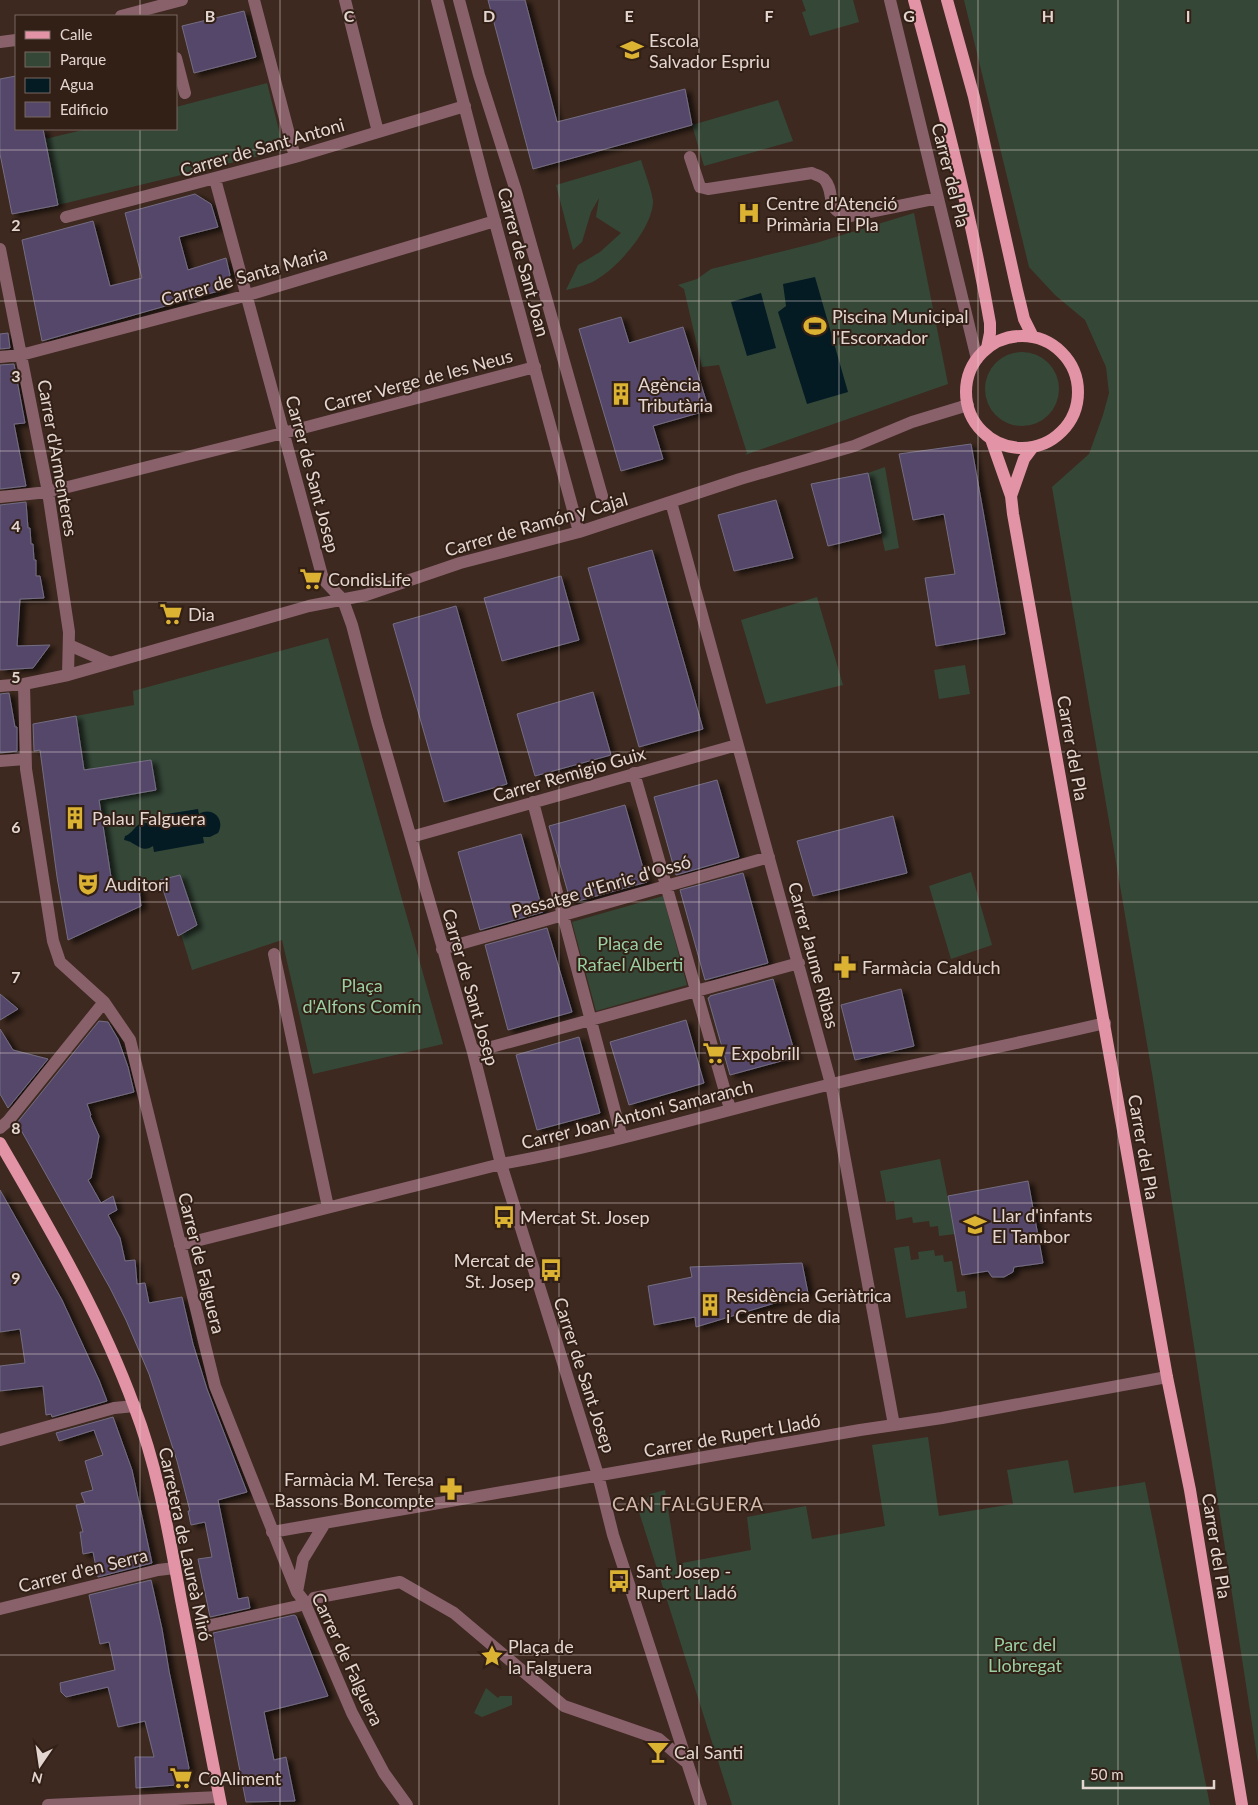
<svg xmlns="http://www.w3.org/2000/svg" width="1258" height="1805" font-family="Lato,sans-serif">
	<style>
		.green { fill: #354838 }
		.water { fill: #041b24 }
		.building { fill: #544769; stroke: #746d83; filter: url(#shadow) }
		.lines { fill: none; stroke-linecap: round; stroke-linejoin: round }
		.minor { stroke: #89616b; stroke-width: 12 }
		.major { stroke: #e393a6; stroke-width: 12 }
		.grid { fill: none; stroke: #e3d6d0; stroke-width: 1; stroke-opacity: 0.55 }
		.labels { text-anchor: middle; dominant-baseline: central; stroke-width: 4; stroke-linejoin: round; paint-order: stroke }
		.poi-label { font-size: 18px; fill: #e3d6d0; stroke: #321f16; text-anchor: start }
		.street-label { font-size: 18px; fill: #e3d6d0; stroke: #321f16 }
		.park-label { font-size: 18px; fill: #98d0a2; stroke: #321f16 }
		.neighbourhood-label { font-size: 19px; letter-spacing: 1px; fill: #d3b9ac; stroke: #321f16 }
		.grid-label { font-size: 16px; text-anchor: middle; font-weight: bold; fill: #e3d6d0; stroke: #321f16; stroke-width: 4; stroke-linejoin: round; paint-order: stroke }
	</style>
	<defs>
		<filter id="shadow"><feDropShadow dx="5.5" dy="3" stdDeviation="2.5" flood-color="#0009"/></filter>
	</defs>
	<rect width="100%" height="100%" fill="#3d291f"/>
	<path class="green" d="M 802,0 L 853,0 L 859,22 L 810,36 L 802,12 L 806,11 Z
		M 964,0 L 1258,0 L 1258,1763 L 1153,1079 L 1052,487 L 1089,454 L 1103,415 L 1109,393 L 1106,367 L 1085,320 L 1055,295 L 1029,267 Z
		M 267,83 L 284,150 L 58,205 L 45,139 L 87,129 L 176,129 L 176,107 Z
		M 778,100 L 793,141 L 704,166 L 692,125 Z
		M 641,160 C 644,170 652,191 653,201 C 653,227 620,265 599,278 C 589,285 578,287 566,290 L 578,265 L 600,252 L 621,233 L 596,217 L 599,198 L 591,212 L 582,242 L 573,250 L 556,185 Z
		M 914,213 L 948,384 L 745,455 L 747,453 L 719,365 L 702,367 L 684,289 L 678,285 L 697,279 L 711,269 L 816,243 Z
		M985 389a37 37 0 1 1 74 0a37 37 0 1 1-74 0Z
		M 885,467 L 899,548 L 885,551 L 868,473 Z
		M 817,597 L 843,685 L 766,704 L 741,620 Z
		M 328,638 L 443,1044 L 313,1074 L 282,940 L 192,970 L 181,934 L 197,925 L 180,875 L 113,890 L 99,800 L 156,790 L 151,760 L 84,770 L 76,716 L 134,705 L 133,691 Z
		M 965,665 L 970,694 L 939,699 L 934,670 Z
		M 971,872 L 992,945 L 951,959 L 929,886 Z
		M 663,896 L 687,985 L 596,1011 L 572,922 Z
		M 940,1159 L 955,1234 L 939,1236 L 938,1226 L 930,1227 L 929,1221 L 913,1223 L 912,1217 L 896,1220 L 894,1201 L 886,1202 L 880,1171 Z
		M 909,1246 L 911,1260 L 919,1259 L 918,1252 L 934,1250 L 935,1256 L 943,1255 L 944,1262 L 952,1261 L 957,1292 L 965,1291 L 967,1308 L 906,1318 L 894,1248 Z
		M 928,1437 L 939,1516 L 1013,1504 L 1007,1470 L 1068,1460 L 1074,1493 L 1145,1482 L 1210,1805 L 732,1805 L 639,1512 L 650,1494 L 665,1490 L 677,1564 L 751,1550 L 747,1517 L 806,1506 L 812,1539 L 885,1526 L 872,1445 Z
		M 486,1688 L 498,1698 L 500,1696 L 512,1696 L 512,1705 L 482,1717 L 474,1713 Z"/>
	<path class="water" d="M 815,277 L 848,392 L 807,404 L 778,312 L 786,306 L 783,284 Z
		M 761,293 L 776,348 L 747,356 L 731,302 Z
		M 198,809 L 199,814 C 212,806 226,819 218,833 L 210,837 L 203,837 L 204,843 L 154,852 L 153,846 C 144,852 140,847 132,843 C 130,841 127,841 124,840 L 125,836 C 137,831 133,822 149,823 L 148,817 Z"/>
	<path class="building" d="M 488,0 L 525,0 L 557,122 L 685,89 L 692,125 L 533,169 Z
		M 244,11 L 256,57 L 194,73 L 182,26 Z
		M 16,76 L 16,129 L 43,129 L 58,205 L 12,214 L 0,154 L 0,79 Z
		M 195,194 L 211,204 L 218,227 L 179,237 L 188,270 L 226,258 L 230,275 L 222,290 L 42,341 L 22,240 L 93,221 L 110,286 L 142,278 L 125,213 Z
		M 621,317 L 629,343 L 683,327 L 709,410 L 653,426 L 663,459 L 621,471 L 579,329 Z
		M 8,333 L 10,348 L 0,349 L 0,334 Z
		M 14,364 L 25,423 L 14,424 L 26,486 L 0,489 L 0,365 Z
		M 971,444 L 1005,634 L 936,646 L 925,578 L 955,574 L 944,514 L 913,520 L 899,454 Z
		M 868,473 L 881,533 L 828,546 L 811,484 Z
		M 776,500 L 793,558 L 734,571 L 718,515 Z
		M 26,502 L 28,528 L 30,528 L 31,544 L 33,544 L 34,560 L 36,560 L 36,576 L 40,576 L 44,598 L 20,599 L 17,646 L 50,645 L 33,668 L 0,670 L 0,505 Z
		M 652,550 L 703,729 L 639,747 L 588,568 Z
		M 561,576 L 579,640 L 502,661 L 484,598 Z
		M 456,606 L 507,784 L 444,802 L 393,624 Z
		M 593,692 L 611,755 L 535,776 L 517,714 Z
		M 9,693 L 15,727 L 17,727 L 17,751 L 0,753 L 0,694 Z
		M 76,716 L 84,770 L 151,760 L 156,790 L 99,800 L 113,890 L 138,885 L 141,906 L 68,940 L 57,877 L 40,750 L 34,751 L 33,724 Z
		M 717,780 L 739,857 L 676,875 L 654,797 Z
		M 625,805 L 647,882 L 571,903 L 549,826 Z
		M 893,816 L 907,873 L 813,896 L 797,841 Z
		M 521,834 L 543,912 L 480,930 L 458,852 Z
		M 743,873 L 768,963 L 705,980 L 680,890 Z
		M 180,875 L 197,925 L 178,936 L 160,880 Z
		M 547,928 L 572,1012 L 508,1030 L 485,945 Z
		M 773,979 L 796,1057 L 730,1075 L 708,998 L 710,997 L 710,996 Z
		M 901,989 L 914,1046 L 855,1060 L 841,1005 Z
		M 0,994 L 18,1009 L 0,1020 Z
		M 686,1020 L 704,1083 L 629,1105 L 610,1042 Z
		M 99,1021 L 108,1022 L 118,1039 L 128,1067 L 134,1092 L 87,1104 L 91,1115 L 90,1116 L 99,1136 L 91,1178 L 88,1180 L 101,1203 L 113,1196 L 117,1210 L 108,1215 L 120,1238 L 125,1261 L 135,1260 L 137,1284 L 145,1283 L 149,1303 L 182,1297 L 193,1344 L 207,1389 L 247,1492 L 218,1500 L 238,1599 L 248,1597 L 250,1608 L 210,1617 L 198,1559 L 212,1557 L 205,1522 L 191,1525 L 188,1511 L 190,1511 L 177,1461 L 149,1374 L 126,1320 L 110,1288 L 17,1123 Z
		M 0,1029 L 13,1050 L 48,1059 L 8,1108 L 0,1094 Z
		M 579,1037 L 600,1113 L 537,1130 L 516,1055 Z
		M 1028,1181 L 1043,1263 L 1014,1267 L 1013,1272 L 1004,1277 L 992,1277 L 988,1271 L 962,1275 L 948,1196 Z
		M 0,1190 L 62,1300 L 99,1380 L 107,1401 L 52,1417 L 51,1414 L 46,1415 L 43,1386 L 0,1391 L 0,1366 L 25,1363 L 20,1329 L 0,1332 Z
		M 802,1263 L 808,1293 L 696,1327 L 695,1317 L 654,1325 L 648,1286 L 692,1277 L 690,1267 Z
		M 113,1417 L 132,1470 L 152,1563 L 98,1577 L 93,1552 L 83,1554 L 80,1532 L 83,1532 L 76,1505 L 85,1503 L 81,1493 L 93,1490 L 85,1461 L 103,1455 L 94,1430 L 59,1441 L 56,1433 Z
		M 151,1580 L 162,1629 L 169,1671 L 189,1768 L 186,1776 L 176,1785 L 136,1788 L 135,1757 L 154,1757 L 145,1721 L 118,1727 L 108,1687 L 66,1697 L 61,1692 L 60,1683 L 115,1670 L 109,1642 L 100,1644 L 89,1595 Z
		M 294,1615 L 296,1616 L 328,1696 L 264,1712 L 274,1760 L 286,1757 L 295,1801 L 246,1802 L 213,1633 Z"/>
	<g class="lines">
		<path class="minor" d="M 254,0 L 295,157
			M 345,0 L 378,132
			M 437,0 L 483,178 L 579,532
			M 459,0 L 479,75 L 515,188 L 602,496
			M 890,0 L 977,359
			M 121,16 L 182,0
			M 0,42 L 16,40
			M 176,58 L 185,93
			M 690,157 L 700,187 L 708,189 L 812,173 C 816,175 821,176 824,179 C 837,193 822,210 850,216 L 938,198
			M 215,179 L 323,579 L 343,600 L 352,625 L 377,721 L 473,1052 L 501,1164 L 598,1475 L 613,1535 L 701,1805
			M 66,217 L 295,157 L 465,106
			M 0,249 L 48,492 L 69,632 L 68,675
			M 0,357 L 21,355 L 248,295 L 495,221
			M 0,497 L 48,492 L 299,429 L 535,367
			M 671,502 L 831,1084 L 894,1425
			M 69,645 L 110,663
			M 24,684 L 26,769 L 53,941 L 60,962 L 104,1002 L 130,1040 L 215,1386 L 297,1592
			M 0,686 L 24,684 L 68,675 L 309,606 L 366,595 L 460,563 L 579,532 L 740,479 L 854,446 L 912,422 L 968,405
			M 0,761 L 25,759
			M 634,773 L 730,1109
			M 533,802 L 622,1138
			M 411,837 L 737,745
			M 442,949 L 769,857
			M 274,954 L 328,1207
			M 473,1052 L 799,963
			M 0,1128 L 8,1121 L 104,1002
			M 180,1245 L 501,1164 C 611,1145 719,1111 828,1085 C 920,1062 1013,1045 1105,1023
			M 0,1440 L 114,1408 L 135,1406
			M 325,1523 L 303,1559 L 297,1592 L 304,1601 L 352,1713 L 384,1773 L 407,1805
			M 272,1532 L 860,1430 L 942,1418 L 1167,1377
			M 314,1598 L 400,1582 L 454,1613 L 564,1706 L 659,1739 L 686,1762
			M 0,1609 L 158,1570 L 175,1568
			M 202,1627 L 298,1606
			M 48,1805 L 219,1797"/>
		<path class="major" d="M 914,0 C 943,107 971,214 990,323 L 990,333 L 987,348
			M 947,0 L 974,97 L 1017,290 L 1024,319 L 1033,337
			M966 392a56 56 0 1 1 112 0a56 56 0 1 1-112 0Z
			M 991,439 L 1011,496 L 1013,514 L 1167,1377 L 1190,1490 L 1242,1805
			M 1011,496 L 1024,459 L 1033,447
			M 0,1143 C 49,1228 100,1313 134,1406 C 158,1468 169,1535 181,1600 C 194,1669 208,1737 221,1805"/>
	</g>
	<path class="grid" d="M 140,0 L 140,16M 280,0 L 280,1805M 419,0 L 419,1805M 559,0 L 559,1805M 699,0 L 699,1805M 839,0 L 839,1805M 978,0 L 978,1805M 1118,0 L 1118,1805M 140,129 L 140,1805M 0,150 L 1258,150M 0,301 L 1258,301M 0,451 L 1258,451M 0,602 L 1258,602M 0,752 L 1258,752M 0,902 L 1258,902M 0,1053 L 1258,1053M 0,1203 L 1258,1203M 0,1354 L 1258,1354M 0,1504 L 1258,1504M 0,1655 L 1258,1655"/>
	<defs>
		<symbol id="school-bare" viewBox="-9 -9 18 18"><path d="M0-5L7-2L0 1L-7-2ZM-4 1L0 2.5L4 1V4Q0 6-4 4Z" fill="#dcb233" stroke="#321f16" stroke-width="2.5" paint-order="stroke"/></symbol>
		<symbol id="hospital-bare" viewBox="-9 -9 18 18"><path d="M-5-5h3v3.5h4V-5h3V5h-3V1.5h-4V5h-3Z" fill="#dcb233" stroke="#321f16" stroke-width="2.5" paint-order="stroke"/></symbol>
		<symbol id="stadium-bare" viewBox="-9 -9 18 18"><path d="M0-5a6.5 5 0 1 0 0 10a6.5 5 0 1 0 0-10ZM-3.5-1.8h7v3.6h-7Z" fill="#dcb233" stroke="#321f16" stroke-width="2.5" paint-order="stroke"/></symbol>
		<symbol id="building-bare" viewBox="-9 -9 18 18"><path d="M-4-6H4V6H1V3H-1V6H-4ZM-2.5-4.3h1.7v1.8h-1.7ZM.8-4.3h1.7v1.8H.8ZM-2.5-1h1.7V.8h-1.7ZM.8-1h1.7V.8H.8Z" fill="#dcb233" stroke="#321f16" stroke-width="2.5" paint-order="stroke"/></symbol>
		<symbol id="supermarket-bare" viewBox="-9 -9 18 18"><path d="M-6-5.5h2.5l.6 2H6L4.5 2H-2.5L-4.4-4H-6ZM-1.5 3.2a1.3 1.3 0 1 0 .1 0ZM3 3.2a1.3 1.3 0 1 0 .1 0Z" fill="#dcb233" stroke="#321f16" stroke-width="2.5" paint-order="stroke"/></symbol>
		<symbol id="theatre-bare" viewBox="-9 -9 18 18"><path d="M-5-5.5Q0-4 5-5.5V0Q5 5 0 6Q-5 5-5 0ZM-3.3-2.5H-1v1.5H-3.3ZM1-2.5H3.3v1.5H1ZM-2.8 1Q0 5.5 2.8 1Z" fill="#dcb233" stroke="#321f16" stroke-width="2.5" paint-order="stroke"/></symbol>
		<symbol id="pharmacy-bare" viewBox="-9 -9 18 18"><path d="M-2-6h4v4h4v4h-4v4h-4v-4h-4v-4h4Z" fill="#dcb233" stroke="#321f16" stroke-width="2.5" paint-order="stroke"/></symbol>
		<symbol id="bus-bare" viewBox="-9 -9 18 18"><path d="M-5-6H5V4H4V6H2V4H-2V6H-4V4H-5ZM-3.5-4V0h7V-4ZM-3.5 1.2v1.5H-2V1.2ZM2 1.2v1.5H3.5V1.2Z" fill="#dcb233" stroke="#321f16" stroke-width="2.5" paint-order="stroke"/></symbol>
		<symbol id="sight-bare" viewBox="-9 -9 18 18"><path d="M0-6L1.8-2.2L6-1.7L2.9 1.2L3.7 5.4L0 3.3L-3.7 5.4L-2.9 1.2L-6-1.7L-1.8-2.2Z" fill="#dcb233" stroke="#321f16" stroke-width="2.5" paint-order="stroke"/></symbol>
		<symbol id="bar-bare" viewBox="-9 -9 18 18"><path d="M-6-5H6L.8 .8V4.5H3.5V6h-7V4.5H-.8V.8Z" fill="#dcb233" stroke="#321f16" stroke-width="2.5" paint-order="stroke"/></symbol>
	</defs>
	<g fill-rule="evenodd">
		<use href="#school-bare" x="616" y="34" width="32" height="32"/>
		<use href="#hospital-bare" x="733" y="197" width="32" height="32"/>
		<use href="#stadium-bare" x="799" y="310" width="32" height="32"/>
		<use href="#building-bare" x="605" y="378" width="32" height="32"/>
		<use href="#supermarket-bare" x="295" y="563" width="32" height="32"/>
		<use href="#supermarket-bare" x="155" y="598" width="32" height="32"/>
		<use href="#building-bare" x="59" y="802" width="32" height="32"/>
		<use href="#theatre-bare" x="72" y="868" width="32" height="32"/>
		<use href="#pharmacy-bare" x="829" y="951" width="32" height="32"/>
		<use href="#supermarket-bare" x="698" y="1037" width="32" height="32"/>
		<use href="#bus-bare" x="488" y="1201" width="32" height="32"/>
		<use href="#school-bare" x="959" y="1209" width="32" height="32"/>
		<use href="#bus-bare" x="535" y="1254" width="32" height="32"/>
		<use href="#building-bare" x="694" y="1289" width="32" height="32"/>
		<use href="#pharmacy-bare" x="435" y="1473" width="32" height="32"/>
		<use href="#bus-bare" x="603" y="1565" width="32" height="32"/>
		<use href="#sight-bare" x="476" y="1640" width="32" height="32"/>
		<use href="#bar-bare" x="642" y="1736" width="32" height="32"/>
		<use href="#supermarket-bare" x="165" y="1762" width="32" height="32"/>
	</g>
	<g class="labels">
		<g class="poi-label">
			<text x="649" y="40">Escola<tspan x="649" dy="21">Salvador Espriu</tspan></text>
			<text x="766" y="203">Centre d'Atenció<tspan x="766" dy="21">Primària El Pla</tspan></text>
			<text x="832" y="316">Piscina Municipal<tspan x="832" dy="21">l'Escorxador</tspan></text>
			<text x="638" y="384">Agència<tspan x="638" dy="21">Tributària</tspan></text>
			<text x="328" y="579">CondisLife</text>
			<text x="188" y="614">Dia</text>
			<text x="92" y="818">Palau Falguera</text>
			<text x="105" y="884">Auditori</text>
			<text x="862" y="967">Farmàcia Calduch</text>
			<text x="731" y="1053">Expobrill</text>
			<text x="992" y="1215">Llar d'infants<tspan x="992" dy="21">El Tambor</tspan></text>
			<text x="520" y="1217">Mercat St. Josep</text>
			<text x="534" y="1260" text-anchor="end">Mercat de<tspan x="534" dy="21">St. Josep</tspan></text>
			<text x="726" y="1295">Residència Geriàtrica<tspan x="726" dy="21">i Centre de dia</tspan></text>
			<text x="434" y="1479" text-anchor="end">Farmàcia M. Teresa<tspan x="434" dy="21">Bassons Boncompte</tspan></text>
			<text x="636" y="1571">Sant Josep -<tspan x="636" dy="21">Rupert Lladó</tspan></text>
			<text x="508" y="1646">Plaça de<tspan x="508" dy="21">la Falguera</tspan></text>
			<text x="674" y="1752">Cal Santi</text>
			<text x="198" y="1778">CoAliment</text>
		</g>
		<g class="street-label">
			<text transform="translate(262 147) rotate(-16)">Carrer de Sant Antoni</text>
			<text transform="translate(951 175) rotate(76)">Carrer del Pla</text>
			<text transform="translate(524 262) rotate(75)">Carrer de Sant Joan</text>
			<text transform="translate(244 276) rotate(-16)">Carrer de Santa Maria</text>
			<text transform="translate(418 380) rotate(-15)">Carrer Verge de les Neus</text>
			<text transform="translate(58 458) rotate(80)">Carrer d'Armenteres</text>
			<text transform="translate(313 474) rotate(75)">Carrer de Sant Josep</text>
			<text transform="translate(536 524) rotate(-16)">Carrer de Ramón y Cajal</text>
			<text transform="translate(1073 748) rotate(80)">Carrer del Pla</text>
			<text transform="translate(569 774) rotate(-16)">Carrer Remigio Guix</text>
			<text transform="translate(601 886) rotate(-16)">Passatge d'Enric d'Ossó</text>
			<text transform="translate(814 955) rotate(75)">Carrer Jaume Ribas</text>
			<text transform="translate(471 987) rotate(74)">Carrer de Sant Josep</text>
			<text transform="translate(637 1114) rotate(-14)">Carrer Joan Antoni Samaranch</text>
			<text transform="translate(1144 1147) rotate(80)">Carrer del Pla</text>
			<text transform="translate(202 1263) rotate(76)">Carrer de Falguera</text>
			<text transform="translate(585 1375) rotate(72)">Carrer de Sant Josep</text>
			<text transform="translate(732 1435) rotate(-10)">Carrer de Rupert Lladó</text>
			<text transform="translate(186 1544) rotate(78)">Carretera de Laureà Miró</text>
			<text transform="translate(1217 1546) rotate(81)">Carrer del Pla</text>
			<text transform="translate(83 1570) rotate(-14)">Carrer d'en Serra</text>
			<text transform="translate(348 1659) rotate(65)">Carrer de Falguera</text>
		</g>
		<g class="park-label">
			<text x="630" y="943">Plaça de<tspan x="630" dy="21">Rafael Alberti</tspan></text>
			<text x="362" y="985">Plaça<tspan x="362" dy="21">d'Alfons Comín</tspan></text>
			<text x="1025" y="1644">Parc del<tspan x="1025" dy="21">Llobregat</tspan></text>
		</g>
		<g class="neighbourhood-label">
			<text x="688" y="1503">CAN FALGUERA</text>
		</g>
	</g>
	<g class="grid-label">
		<text x="210" y="22">B</text>
		<text x="349" y="22">C</text>
		<text x="489" y="22">D</text>
		<text x="629" y="22">E</text>
		<text x="769" y="22">F</text>
		<text x="909" y="22">G</text>
		<text x="1048" y="22">H</text>
		<text x="1188" y="22">I</text>
		<text x="16" y="231">2</text>
		<text x="16" y="382">3</text>
		<text x="16" y="532">4</text>
		<text x="16" y="683">5</text>
		<text x="16" y="833">6</text>
		<text x="16" y="983">7</text>
		<text x="16" y="1134">8</text>
		<text x="16" y="1284">9</text>
	</g>
	<rect x="15" y="15" width="162" height="115" fill="#321f16" stroke="#796860"/>
	<rect x="25" y="31" width="25" height="8" fill="#e393a6" stroke="#796860"/>
	<text x="60" y="40" font-size="15" fill="#e3d6d0">Calle</text>
	<rect x="25" y="52" width="25" height="15" fill="#354838" stroke="#796860"/>
	<text x="60" y="65" font-size="15" fill="#e3d6d0">Parque</text>
	<rect x="25" y="78" width="25" height="15" fill="#041b24" stroke="#796860"/>
	<text x="60" y="90" font-size="15" fill="#e3d6d0">Agua</text>
	<rect x="25" y="102" width="25" height="15" fill="#544769" stroke="#796860"/>
	<text x="60" y="115" font-size="15" fill="#e3d6d0">Edificio</text>
	<g transform="translate(40 1765) rotate(193)" stroke="#321f16" stroke-width="4" paint-order="stroke">
	<path d="M0-4L9 19L0 12L-9 19Z" fill="#e3d6d0"/>
	<text y="-8" font-size="14" font-weight="bold" text-anchor="middle" fill="#e3d6d0">N</text>
	</g>
	<path d="M1083 1780v8h131v-8" fill="none" stroke="#e3d6d0" stroke-width="2.5"/>
	<text x="1090" y="1780" font-size="15" fill="#e3d6d0" stroke="#321f16" stroke-width="4" paint-order="stroke">50 m</text>
</svg>
